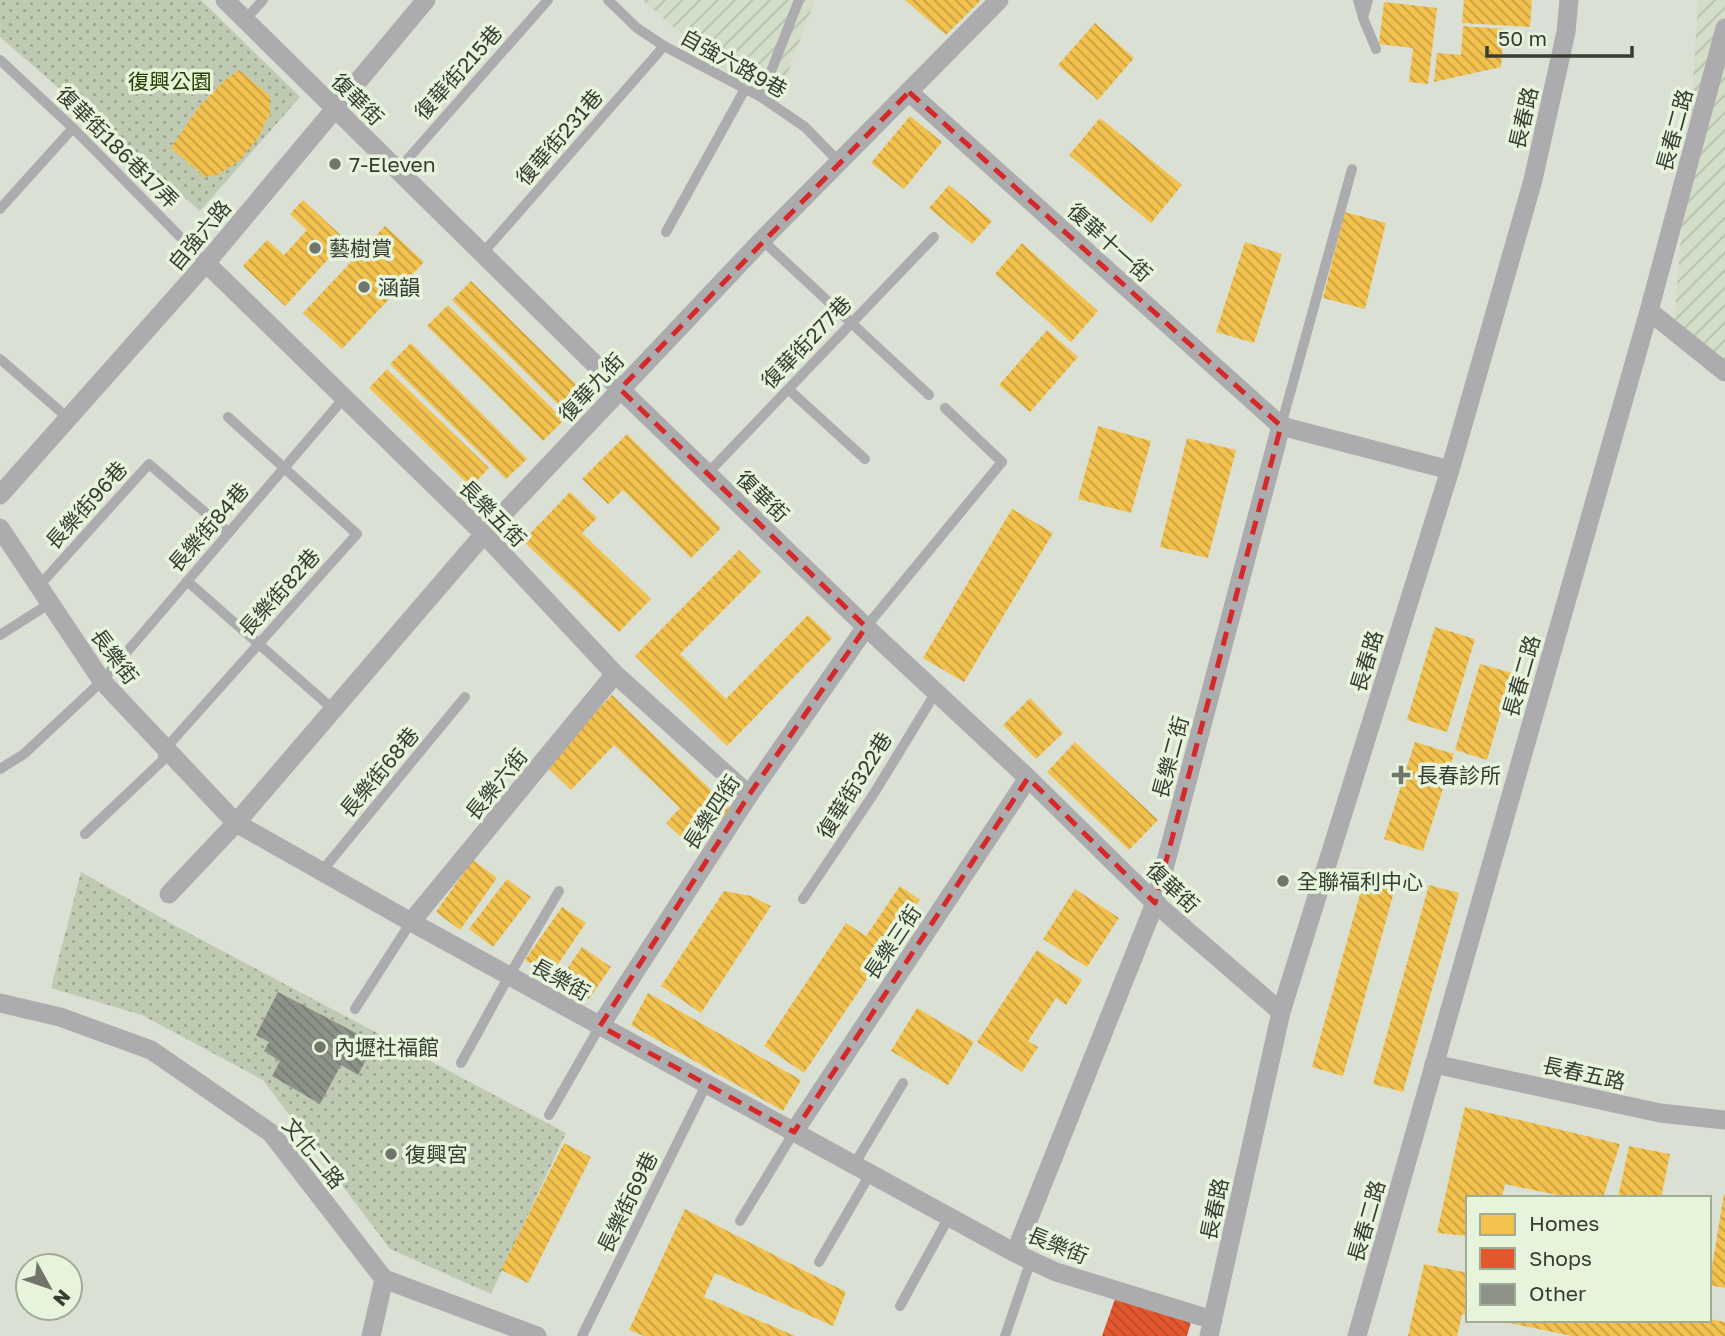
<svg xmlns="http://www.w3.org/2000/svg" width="1725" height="1336" font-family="'Golos Text','Noto Sans TC',sans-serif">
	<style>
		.industrial { fill: url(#industrial-furrows) }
		.park { fill: url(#park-dots) }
		.homes { fill: url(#homes-back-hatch) }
		.shops { fill: url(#shops-back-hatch) }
		.building { fill: url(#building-back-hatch) }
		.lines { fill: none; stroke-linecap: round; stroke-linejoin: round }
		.service { stroke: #acabae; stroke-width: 10 }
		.minor { stroke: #acabae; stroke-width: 19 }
		.marked { fill: none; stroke: #d62828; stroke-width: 5; stroke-dasharray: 14 9; stroke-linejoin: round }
		.poi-dot { fill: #71766b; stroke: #e6f4db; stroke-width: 2.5 }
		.labels { text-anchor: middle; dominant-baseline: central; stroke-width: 7; stroke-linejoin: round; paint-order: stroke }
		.street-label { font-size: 21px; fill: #383d33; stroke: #e6f4db }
		.park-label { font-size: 21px; fill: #253f00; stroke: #e6f4db }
		.poi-label { font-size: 21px; fill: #383d33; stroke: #e6f4db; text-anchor: start }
	</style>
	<defs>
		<pattern id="industrial-furrows" width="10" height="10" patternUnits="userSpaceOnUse" patternTransform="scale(1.75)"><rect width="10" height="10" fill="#d2dec7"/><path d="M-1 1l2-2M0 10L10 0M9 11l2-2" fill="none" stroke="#b5bfab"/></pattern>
		<pattern id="park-dots" width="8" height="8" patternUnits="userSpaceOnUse" patternTransform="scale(1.75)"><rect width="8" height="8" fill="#becab2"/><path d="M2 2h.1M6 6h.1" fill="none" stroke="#9ba591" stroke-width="1.8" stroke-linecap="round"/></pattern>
		<pattern id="homes-back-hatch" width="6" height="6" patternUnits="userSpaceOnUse" patternTransform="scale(1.75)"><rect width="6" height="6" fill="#f2c14e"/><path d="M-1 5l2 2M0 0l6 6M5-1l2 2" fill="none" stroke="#c59e41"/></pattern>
		<pattern id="shops-back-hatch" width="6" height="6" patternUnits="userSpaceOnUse" patternTransform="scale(1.75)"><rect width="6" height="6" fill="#e4572e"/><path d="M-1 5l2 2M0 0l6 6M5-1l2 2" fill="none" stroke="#ba4928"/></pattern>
		<pattern id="building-back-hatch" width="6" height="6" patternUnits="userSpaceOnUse" patternTransform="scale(1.75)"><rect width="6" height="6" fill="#8e9389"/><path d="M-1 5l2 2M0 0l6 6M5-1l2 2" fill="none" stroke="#757971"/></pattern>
	</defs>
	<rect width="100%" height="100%" fill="#dae1d4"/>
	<path class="industrial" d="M 642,0 L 815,0 L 773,112 Z
		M 1698,0 L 1725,0 L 1725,367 L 1674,325 L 1692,97 Z"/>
	<path class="park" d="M 0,0 L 201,0 L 300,97 L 200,211 L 0,37 Z
		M 81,872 L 181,929 L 566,1133 L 491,1294 L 390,1249 L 263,1080 L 142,1015 L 51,988 Z"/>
	<path class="homes" d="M 905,0 L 981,0 L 946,35 Z
		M 1464,0 L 1532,0 L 1530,27 L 1462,23 Z
		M 1384,2 L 1437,8 L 1428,84 L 1409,82 L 1413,48 L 1379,44 Z
		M 1095,23 L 1134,58 L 1098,100 L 1058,65 Z
		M 1463,26 L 1504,29 L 1501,67 L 1434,82 L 1437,53 L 1461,55 Z
		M 239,70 L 270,96 L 270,116 L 266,120 L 259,137 L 239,161 L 217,175 L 205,177 L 171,148 L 198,108 L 225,80 Z
		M 910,116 L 942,142 L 904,189 L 871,163 Z
		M 1100,118 L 1182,185 L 1151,223 L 1069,155 Z
		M 949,185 L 992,221 L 972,244 L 929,208 Z
		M 303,200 L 346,240 L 285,306 L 243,266 L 267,240 L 284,255 L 307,230 L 290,214 Z
		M 1345,212 L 1386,223 L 1365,309 L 1323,298 Z
		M 385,226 L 424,262 L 342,349 L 303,313 Z
		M 1245,242 L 1282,254 L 1254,343 L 1216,332 Z
		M 1022,243 L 1098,311 L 1071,342 L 995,274 Z
		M 471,281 L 590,398 L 571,417 L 452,300 Z
		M 448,305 L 564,420 L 543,441 L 427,326 Z
		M 1047,330 L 1078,357 L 1030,412 L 999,385 Z
		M 411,343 L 527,459 L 506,479 L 390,364 Z
		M 387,369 L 489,468 L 471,487 L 369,388 Z
		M 1098,426 L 1151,441 L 1131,513 L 1078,499 Z
		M 627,434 L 721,528 L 691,558 L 623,490 L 608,504 L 582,479 Z
		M 1187,438 L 1236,450 L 1208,558 L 1160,547 Z
		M 570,492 L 597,518 L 582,533 L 651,599 L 619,632 L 523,541 Z
		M 1012,509 L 1053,533 L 964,682 L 923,658 Z
		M 739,550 L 761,572 L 680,654 L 726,699 L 808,615 L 832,638 L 727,746 L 635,656 Z
		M 1435,627 L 1475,639 L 1447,732 L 1407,720 Z
		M 1480,664 L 1512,673 L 1487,760 L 1455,750 Z
		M 612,695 L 731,809 L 693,848 L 666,823 L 680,808 L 614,745 L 571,790 L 545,765 Z
		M 1030,698 L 1063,733 L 1036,759 L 1003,725 Z
		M 1075,742 L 1158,820 L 1129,850 L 1047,772 Z
		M 1415,742 L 1454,754 L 1423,851 L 1384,839 Z
		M 473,860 L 497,878 L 460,930 L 436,912 Z
		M 1367,869 L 1398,877 L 1343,1076 L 1312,1067 Z
		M 507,879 L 531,897 L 493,947 L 469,929 Z
		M 1429,885 L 1459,893 L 1403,1092 L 1373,1084 Z
		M 900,886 L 920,900 L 804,1073 L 764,1046 L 846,923 L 866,936 Z
		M 1075,889 L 1119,918 L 1087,967 L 1043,939 Z
		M 724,891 L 751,896 L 771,906 L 701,1013 L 661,986 Z
		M 562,907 L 586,923 L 549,977 L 525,960 Z
		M 582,947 L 611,967 L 589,999 L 560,979 Z
		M 1037,950 L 1082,980 L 1066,1005 L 1056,998 L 1028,1041 L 1038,1047 L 1022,1072 L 977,1042 Z
		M 648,993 L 801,1080 L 783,1111 L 631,1025 Z
		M 917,1008 L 974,1042 L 948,1085 L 891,1051 Z
		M 1465,1107 L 1620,1144 L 1603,1198 L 1571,1198 L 1505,1184 L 1502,1198 L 1468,1198 L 1468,1236 L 1437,1233 Z
		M 564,1143 L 591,1157 L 528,1283 L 501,1270 Z
		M 1629,1146 L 1670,1154 L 1661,1198 L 1618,1198 Z
		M 1724,1194 L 1725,1195 L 1725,1288 L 1709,1285 Z
		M 685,1209 L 846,1292 L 833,1326 L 715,1273 L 704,1297 L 795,1336 L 644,1336 L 629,1330 Z
		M 1424,1264 L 1468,1273 L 1468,1315 L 1462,1314 L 1457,1336 L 1408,1336 Z
		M 1709,1319 L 1725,1322 L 1725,1336 L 1572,1336 L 1500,1321 Z"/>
	<path class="shops" d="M 1116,1296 L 1192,1319 L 1187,1336 L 1102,1336 Z"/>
	<path class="building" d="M 278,992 L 375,1043 L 358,1075 L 341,1065 L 320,1104 L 272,1076 L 280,1061 L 264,1051 L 269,1042 L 256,1035 Z"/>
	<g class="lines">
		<path class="service" d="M 608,0 L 637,28 L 664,46 L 761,97 L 805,127 L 839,162
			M 1358,0 L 1363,17
			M 1368,0 L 1363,18 L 1376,49
			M 245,20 L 263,0
			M 0,60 L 73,128 L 206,263
			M 761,97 L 799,0
			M 398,170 L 548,0
			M 0,209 L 73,128
			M 666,232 L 745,89
			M 762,240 L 929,395
			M 482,254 L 664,46
			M 0,359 L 68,418
			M 788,389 L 865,459
			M 1281,426 L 1352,169
			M 707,474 L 934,237
			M 187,581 L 334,710
			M 38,587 L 149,464 L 229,533
			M 866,627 L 1002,462 L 945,408
			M 0,635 L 49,604
			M 0,769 L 24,754 L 102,681 L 344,398
			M 85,834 L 162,761 L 165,749 L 357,534 L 228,417
			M 322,871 L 465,697
			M 803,899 L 873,795 L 936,692
			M 355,1009 L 411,922
			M 461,1063 L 509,976 L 559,891
			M 549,1115 L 600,1026
			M 854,1165 L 903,1083
			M 740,1221 L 794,1132
			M 819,1262 L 870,1174
			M 900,1306 L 949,1217
			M 582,1336 L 706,1085
			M 1005,1336 L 1031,1260"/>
		<path class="minor" d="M 225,0 L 620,389 L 866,627 L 1028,778 L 1155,903 L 1281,1012
			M 909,92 L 1281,426
			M 206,263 L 484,534 L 615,674 L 749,795
			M 1649,311 L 1725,372
			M 0,495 L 206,263 L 426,0
			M 0,528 L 102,681 L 236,823 L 411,922 L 1015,1253 L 1056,1272 L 1213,1320
			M 169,894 L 236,823 L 484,534 L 762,240 L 999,0
			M 411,922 L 615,674
			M 0,1003 L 60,1017 L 151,1050 L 271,1133 L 384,1279 L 537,1336
			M 600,1026 L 749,795 L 866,627
			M 1434,1064 L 1660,1113 L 1725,1120
			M 794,1132 L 1028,778
			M 1015,1253 L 1155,903 L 1281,426 L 1450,470
			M 371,1336 L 384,1279
			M 1209,1336 L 1281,1012 L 1450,470 L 1533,180 L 1566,32 L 1569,0
			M 1357,1336 L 1649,311 L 1725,28"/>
	</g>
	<path class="marked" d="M 909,92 L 1281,426 L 1155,903 L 1028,778 L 794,1132 L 600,1026 L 749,795 L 866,627 L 620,389 Z"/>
	<g class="poi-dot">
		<circle cx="335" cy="164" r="7"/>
		<circle cx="315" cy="248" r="7"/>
		<circle cx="364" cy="287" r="7"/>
		<path d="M1397.5 764.5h7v7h7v7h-7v7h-7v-7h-7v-7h7z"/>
		<circle cx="1283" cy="881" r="7"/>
		<circle cx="320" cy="1047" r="7"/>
		<circle cx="391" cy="1154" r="7"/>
	</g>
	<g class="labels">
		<g class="street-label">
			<text transform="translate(734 63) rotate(29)">自強六路9巷</text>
			<text transform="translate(458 72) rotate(-48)">復華街215巷</text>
			<text transform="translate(358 99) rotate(45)">復華街</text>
			<text transform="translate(1523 118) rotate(-77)">長春路</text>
			<text transform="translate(1674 130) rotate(-75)">長春二路</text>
			<text transform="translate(559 137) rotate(-49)">復華街231巷</text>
			<text transform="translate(118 147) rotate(45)">復華街186巷17弄</text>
			<text transform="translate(199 235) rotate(-50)">自強六路</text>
			<text transform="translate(1110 242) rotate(42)">復華十一街</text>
			<text transform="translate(806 342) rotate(-46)">復華街277巷</text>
			<text transform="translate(591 387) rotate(-47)">復華九街</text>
			<text transform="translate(763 496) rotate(44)">復華街</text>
			<text transform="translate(86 505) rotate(-48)">長樂街96巷</text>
			<text transform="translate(493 513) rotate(45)">長樂五街</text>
			<text transform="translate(208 527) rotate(-49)">長樂街84巷</text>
			<text transform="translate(279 592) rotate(-48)">長樂街82巷</text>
			<text transform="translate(115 656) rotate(53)">長樂街</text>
			<text transform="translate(1366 661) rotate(-73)">長春路</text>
			<text transform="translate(1521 676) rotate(-74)">長春二路</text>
			<text transform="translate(1170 757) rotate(-75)">長樂二街</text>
			<text transform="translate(379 772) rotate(-50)">長樂街68巷</text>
			<text transform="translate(496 784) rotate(-51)">長樂六街</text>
			<text transform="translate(854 785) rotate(-58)">復華街322巷</text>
			<text transform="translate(711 812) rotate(-57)">長樂四街</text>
			<text transform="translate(1173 887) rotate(43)">復華街</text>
			<text transform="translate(892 942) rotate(-56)">長樂三街</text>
			<text transform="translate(561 979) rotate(29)">長樂街</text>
			<text transform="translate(1584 1073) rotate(12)">長春五路</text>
			<text transform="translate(314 1153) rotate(51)">文化二路</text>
			<text transform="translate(627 1202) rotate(-64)">長樂街69巷</text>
			<text transform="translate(1214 1209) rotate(-78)">長春路</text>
			<text transform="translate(1366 1221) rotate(-74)">長春二路</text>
			<text transform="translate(1058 1245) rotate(22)">長樂街</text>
		</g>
		<g class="park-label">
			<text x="170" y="81">復興公園</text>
		</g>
		<g class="poi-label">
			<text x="349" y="164">7-Eleven</text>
			<text x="329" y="248">藝樹賞</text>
			<text x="378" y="287">涵韻</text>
			<text x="1417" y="775">長春診所</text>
			<text x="1297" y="881">全聯福利中心</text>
			<text x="334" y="1047">內壢社福館</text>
			<text x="405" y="1154">復興宮</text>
		</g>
	</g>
	<rect x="1466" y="1196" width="245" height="126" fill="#e6f4db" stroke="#a0ab98" stroke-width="2"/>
	<rect x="1480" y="1214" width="35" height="21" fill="#f2c14e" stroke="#a0ab98" stroke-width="2"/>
	<text x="1529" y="1231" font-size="21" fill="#383d33">Homes</text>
	<rect x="1480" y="1248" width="35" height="21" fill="#e4572e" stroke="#a0ab98" stroke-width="2"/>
	<text x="1529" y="1266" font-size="21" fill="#383d33">Shops</text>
	<rect x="1480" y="1284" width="35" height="21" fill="#8e9389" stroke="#a0ab98" stroke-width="2"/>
	<text x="1529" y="1301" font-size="21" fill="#383d33">Other</text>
	<g transform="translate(49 1287) rotate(130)"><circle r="33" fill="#e6f4db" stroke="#a0ab98" stroke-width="2"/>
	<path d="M0-5L12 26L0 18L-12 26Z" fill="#71766b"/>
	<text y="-10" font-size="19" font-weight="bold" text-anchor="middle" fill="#383d33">N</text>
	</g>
	<path d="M1487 46v10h145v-10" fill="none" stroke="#383d33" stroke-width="3.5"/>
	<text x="1498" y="46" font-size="21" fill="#383d33" stroke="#e6f4db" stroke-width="5" paint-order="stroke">50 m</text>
</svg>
